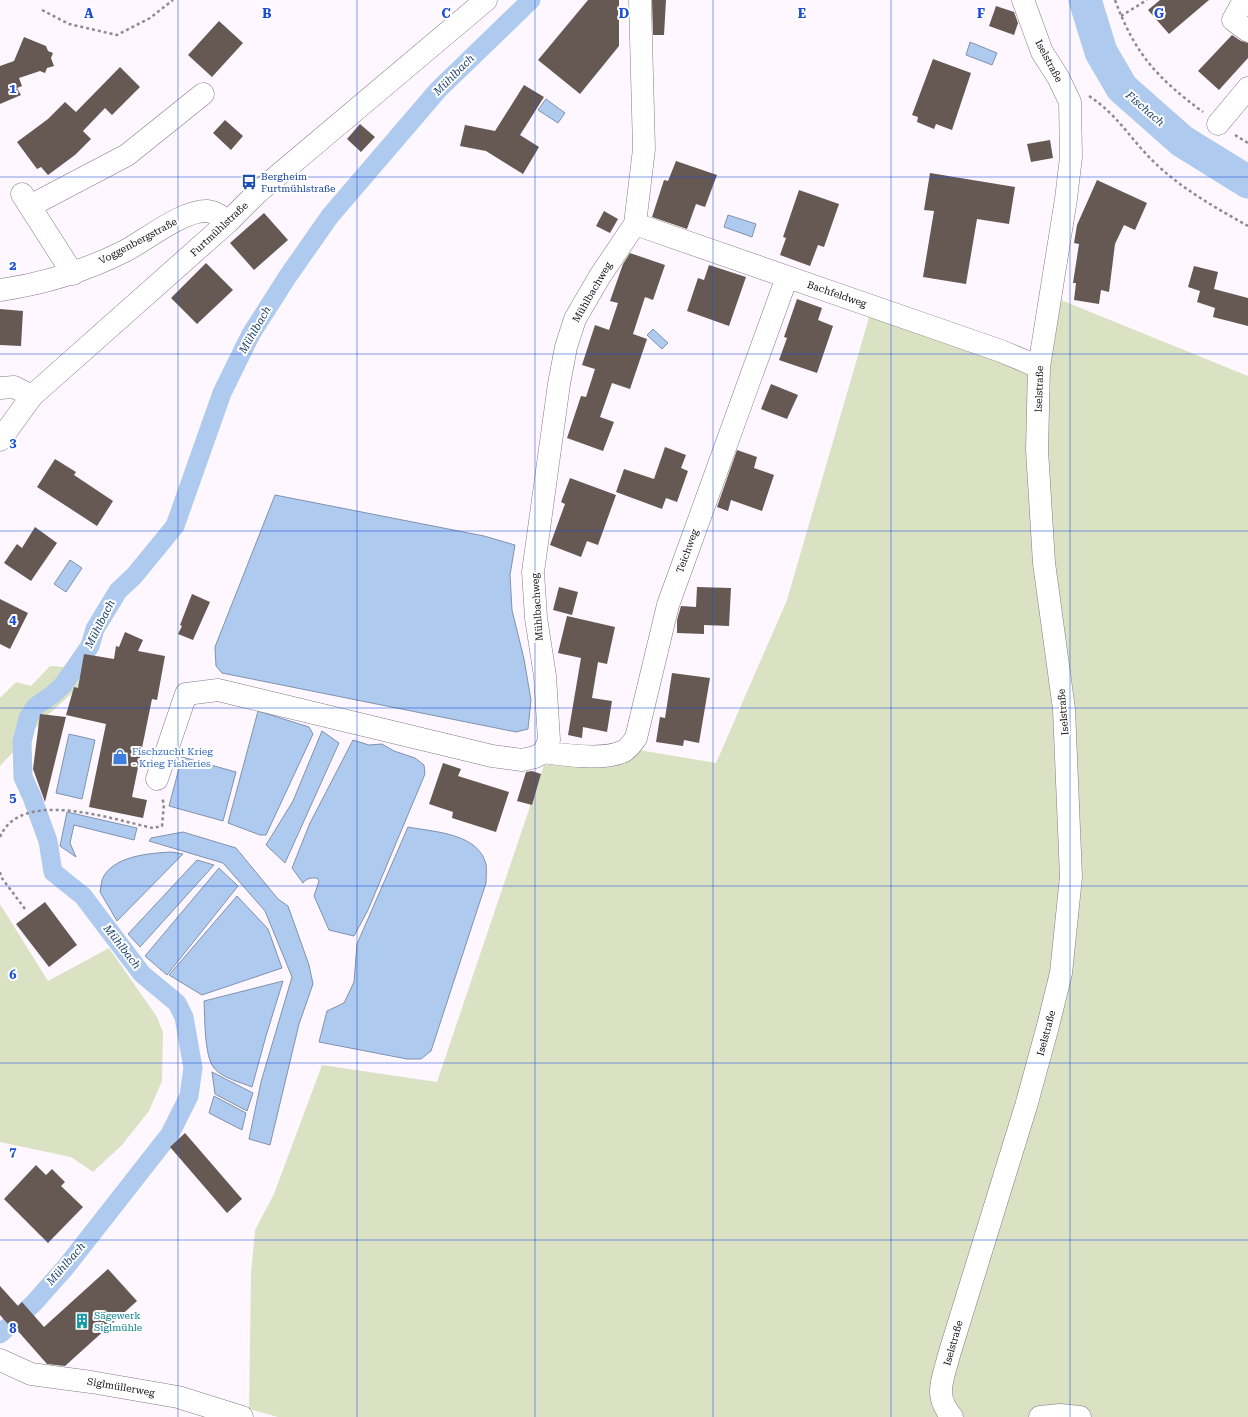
<svg xmlns="http://www.w3.org/2000/svg" width="1248" height="1417" font-family="'Roboto Serif',serif">
	<style>
		.green { fill: #dbe2c3 }
		.water { fill: #aecaef; stroke: #8092ae }
		.lines { fill: none; stroke-linecap: round; stroke-linejoin: round }
		.canal { stroke: #aecaef; stroke-width: 19 }
		.river { stroke: #aecaef; stroke-width: 33 }
		.building { fill: #665853 }
		.minor-casing { stroke: #837a85; stroke-width: 23 }
		.path { stroke: #8e898f; stroke-width: 2.5; stroke-dasharray: 3 3; stroke-linecap: butt }
		.minor { stroke: #fff; stroke-width: 22 }
		.grid { fill: none; stroke: #1d4ed8; stroke-width: 1; stroke-opacity: 0.55 }
		.labels { text-anchor: middle; dominant-baseline: central; stroke-width: 4; stroke-linejoin: round; paint-order: stroke }
		.street-label { font-size: 10px; fill: #141115; stroke: #fff }
		.transit-label { font-size: 10px; fill: #164399; stroke: #fff; text-anchor: start }
		.shop-label { font-size: 10px; fill: #366cbe; stroke: #fff; text-anchor: start }
		.culture-label { font-size: 10px; fill: #0d838f; stroke: #fff; text-anchor: start }
		.water-label { font-size: 11px; font-style: italic; fill: #1c406f; stroke: #fff }
		.grid-label { font-size: 13px; text-anchor: middle; font-weight: bold; fill: #1d4ed8; stroke: #fff; stroke-width: 4; stroke-linejoin: round; paint-order: stroke }
	</style>
	<rect width="100%" height="100%" fill="#fef7ff"/>
	<path class="green" d="M 1056,298 L 1248,376 L 1248,1417 L 278,1417 L 249,1409 L 251,1274 L 255,1230 L 274,1194 L 322,1065 L 437,1082 L 544,765 L 570,760 L 639,750 L 716,763 L 787,600 L 870,314 L 1046,377 Z
		M 50,666 L 67,667 L 84,682 L 47,716 L 0,766 L 0,698 L 16,682 L 31,686 Z
		M 0,904 L 48,981 L 109,948 L 157,1017 L 163,1032 L 162,1081 L 149,1111 L 122,1145 L 93,1172 L 71,1157 L 0,1142 Z"/>
	<path class="water" d="M 970,42 L 997,53 L 992,65 L 966,55 Z
		M 546,99 L 565,113 L 558,123 L 538,110 Z
		M 728,215 L 756,224 L 752,237 L 724,227 Z
		M 653,329 L 668,343 L 662,349 L 647,335 Z
		M 275,495 L 484,536 L 515,545 L 510,575 L 512,610 L 524,659 L 531,700 L 528,729 L 516,732 L 222,673 L 216,666 L 215,647 Z
		M 70,560 L 82,568 L 66,592 L 54,584 Z
		M 258,711 L 309,727 L 313,734 L 266,835 L 260,835 L 228,823 Z
		M 322,731 L 339,743 L 285,863 L 266,845 L 293,801 Z
		M 69,734 L 95,740 L 82,799 L 56,793 Z
		M 353,740 L 369,745 L 382,744 L 394,751 L 415,758 L 424,765 L 425,774 L 368,910 L 354,936 L 329,930 L 314,896 L 319,881 L 317,878 C 310,878 307,878 303,883 L 292,868 L 310,823 Z
		M 182,757 L 236,772 L 223,821 L 169,806 Z
		M 67,812 L 137,828 L 134,840 L 74,825 L 70,843 L 76,857 L 60,846 Z
		M 408,827 C 434,832 478,833 486,864 C 487,870 486,877 486,883 L 431,1051 L 421,1059 L 407,1059 L 319,1042 L 327,1011 L 344,1003 L 354,982 L 357,944 Z
		M 183,832 L 236,848 L 278,899 L 288,906 L 309,965 L 313,984 L 299,1024 L 270,1145 L 249,1139 L 261,1082 L 292,977 L 265,911 L 223,863 L 149,841 L 151,838 Z
		M 172,852 L 183,854 L 117,921 L 100,892 C 101,888 101,884 102,880 C 111,856 150,853 172,852 Z
		M 197,860 L 214,865 L 140,947 L 128,934 Z
		M 219,868 L 238,886 L 167,975 L 145,956 Z
		M 237,896 L 268,929 L 282,968 L 202,995 L 169,975 Z
		M 283,981 L 266,1036 L 252,1087 C 240,1082 222,1078 214,1068 C 204,1056 205,1017 204,1001 Z
		M 212,1072 L 253,1093 L 247,1111 L 215,1094 Z
		M 214,1096 L 246,1113 L 242,1130 L 209,1113 Z"/>
	<g class="lines">
		<path class="canal" d="M 0,1334 L 33,1304 L 65,1268 L 170,1134 L 189,1096 L 193,1068 L 184,1017 L 177,1003 L 142,974 L 83,896 L 53,872 L 48,841 L 32,797 L 23,777 L 22,742 L 28,718 L 36,706 L 52,695 L 63,685 L 90,646 L 95,629 L 118,591 L 134,576 L 175,526 L 222,393 L 251,334 L 288,276 L 330,216 L 438,90 L 531,0"/>
		<path class="river" d="M 1085,0 L 1101,52 L 1122,88 L 1182,141 L 1248,182"/>
	</g>
	<path class="building" d="M 588,0 L 619,0 L 619,46 L 580,94 L 538,60 Z
		M 652,0 L 666,0 L 664,35 L 653,35 Z
		M 1160,0 L 1209,0 L 1169,34 L 1148,10 Z
		M 996,6 L 1014,12 L 1018,23 L 1014,35 L 989,26 Z
		M 219,21 L 243,43 L 212,77 L 188,55 Z
		M 1232,35 L 1241,41 L 1248,43 L 1248,58 L 1219,90 L 1198,71 Z
		M 24,37 L 46,46 L 48,51 L 53,53 L 51,58 L 54,66 L 47,68 L 45,73 L 40,71 L 19,78 L 22,86 L 17,88 L 21,95 L 0,104 L 0,66 L 14,61 Z
		M 933,59 L 971,73 L 952,130 L 936,124 L 934,129 L 917,122 L 918,117 L 912,115 Z
		M 120,67 L 140,87 L 112,115 L 105,108 L 83,131 L 91,139 L 75,155 L 48,175 L 41,167 L 37,169 L 17,142 L 48,119 L 65,102 L 76,112 Z
		M 524,85 L 544,97 L 520,135 L 539,147 L 523,174 L 486,151 L 460,146 L 465,125 L 495,131 Z
		M 225,120 L 243,136 L 231,150 L 213,133 Z
		M 360,124 L 375,137 L 361,152 L 347,139 Z
		M 1050,140 L 1053,158 L 1031,162 L 1027,144 Z
		M 676,161 L 717,175 L 705,207 L 696,204 L 687,229 L 652,217 L 664,180 L 668,181 Z
		M 930,173 L 1015,187 L 1009,224 L 977,219 L 966,284 L 923,277 L 934,211 L 924,210 Z
		M 1097,180 L 1147,203 L 1135,230 L 1124,225 L 1115,244 L 1109,292 L 1101,290 L 1099,304 L 1074,300 L 1076,283 L 1073,283 L 1079,244 L 1074,243 L 1077,225 Z
		M 799,190 L 839,204 L 824,247 L 818,245 L 810,266 L 780,255 L 786,238 L 783,237 Z
		M 604,211 L 618,219 L 610,233 L 596,226 Z
		M 264,213 L 288,240 L 254,270 L 230,243 Z
		M 630,253 L 665,265 L 653,300 L 645,297 L 633,334 L 647,339 L 630,389 L 612,383 L 600,417 L 614,422 L 603,451 L 567,438 L 581,396 L 586,397 L 595,369 L 582,365 L 595,325 L 609,330 L 618,303 L 610,301 L 623,264 Z
		M 206,263 L 233,290 L 197,324 L 171,298 Z
		M 709,265 L 746,277 L 729,326 L 687,311 L 698,278 L 704,280 Z
		M 1194,266 L 1218,272 L 1214,289 L 1248,298 L 1248,326 L 1213,317 L 1215,308 L 1197,302 L 1200,291 L 1188,287 Z
		M 797,299 L 822,308 L 818,320 L 833,326 L 817,373 L 779,360 L 787,338 L 784,337 Z
		M 0,309 L 23,311 L 21,346 L 0,345 Z
		M 771,384 L 798,395 L 787,419 L 761,409 Z
		M 665,447 L 686,455 L 681,468 L 688,471 L 677,502 L 666,498 L 662,509 L 616,492 L 624,469 L 654,479 Z
		M 737,450 L 757,457 L 754,468 L 774,475 L 762,511 L 731,500 L 728,511 L 717,507 Z
		M 55,459 L 76,472 L 74,475 L 113,501 L 97,526 L 37,487 Z
		M 570,478 L 616,495 L 598,545 L 587,541 L 581,557 L 550,545 L 565,504 L 561,502 Z
		M 35,527 L 57,543 L 31,581 L 4,563 L 17,544 L 22,548 Z
		M 559,587 L 578,592 L 572,615 L 553,610 Z
		M 697,587 L 731,588 L 729,626 L 704,625 L 704,634 L 677,633 L 677,620 L 681,606 L 696,607 Z
		M 192,594 L 210,602 L 193,640 L 178,634 L 182,626 L 180,625 Z
		M 0,599 L 28,613 L 10,649 L 0,644 Z
		M 567,616 L 615,627 L 607,664 L 598,662 L 592,698 L 612,701 L 607,732 L 583,727 L 582,738 L 568,735 L 581,658 L 558,653 Z
		M 125,632 L 143,640 L 138,651 L 165,656 L 157,700 L 152,699 L 132,797 L 147,800 L 143,818 L 89,807 L 106,724 L 66,715 L 74,687 L 78,688 L 84,654 L 114,659 L 116,646 L 119,647 Z
		M 672,673 L 710,678 L 699,743 L 684,740 L 683,746 L 656,742 L 660,717 L 665,718 Z
		M 40,714 L 66,717 L 45,802 L 33,769 Z
		M 443,763 L 461,769 L 458,776 L 509,792 L 496,832 L 452,818 L 453,812 L 429,804 Z
		M 532,771 L 541,774 L 532,805 L 517,801 L 526,772 Z
		M 45,902 L 77,945 L 49,967 L 16,924 Z
		M 185,1133 L 242,1199 L 227,1213 L 170,1147 Z
		M 36,1165 L 46,1175 L 52,1169 L 65,1182 L 61,1186 L 83,1207 L 48,1243 L 4,1199 Z
		M 108,1269 L 137,1301 L 65,1366 L 47,1364 L 17,1330 L 15,1332 L 0,1315 L 0,1286 L 18,1306 L 22,1302 L 44,1327 Z"/>
	<g class="lines">
		<defs>
			<path id="minor" d="M 1244,0 L 1233,20 L 1248,31
				M 1218,124 L 1248,88
				M 22,194 L 73,274
				M 30,206 L 127,155 L 203,94
				M 635,224 L 1001,351 L 1039,367
				M 0,290 C 44,284 85,271 125,251 C 146,240 183,210 207,211 C 216,212 222,217 228,222
				M 0,388 L 14,387 L 32,396
				M 0,440 L 32,396 L 228,222 L 257,193 L 486,0
				M 544,752 C 564,755 605,761 624,751 C 628,749 633,742 636,738 L 668,605 L 787,277
				M 157,779 L 186,694 L 218,690 L 492,756 L 522,760 L 535,757 L 544,752 L 549,740 L 545,676 L 536,618 L 533,572 L 559,384 L 566,347 L 575,319 L 600,276 L 635,224 L 644,149 L 640,0
				M 0,1360 L 31,1374 L 91,1382 L 178,1397 L 242,1417
				M 952,1417 C 933,1395 943,1380 949,1355 L 1026,1106 L 1048,1026 L 1061,973 L 1071,877 L 1064,709 L 1044,563 L 1037,450 L 1039,367 L 1066,199 L 1071,157 L 1070,102 L 1058,77 L 1042,52 L 1023,0
				M 1040,1417 L 1060,1415 L 1080,1417"/>
		</defs>
		<use href="#minor" class="minor-casing"/>
		<path class="path" d="M 1115,0 C 1135,54 1157,78 1203,112
			M 42,10 L 69,24 L 117,35 L 150,18 L 173,0
			M 1121,16 L 1147,0
			M 1089,96 C 1118,115 1131,140 1155,163 C 1182,189 1216,208 1248,226
			M 1235,135 L 1248,143
			M 0,837 C 21,787 114,820 153,828 L 162,826 L 164,804 L 162,798
			M 0,872 L 1,877 L 25,909"/>
		<use href="#minor" class="minor"/>
	</g>
	<path class="grid" d="M 178,0 L 178,1417M 357,0 L 357,1417M 535,0 L 535,1417M 713,0 L 713,1417M 891,0 L 891,1417M 1070,0 L 1070,1417M 0,177 L 1248,177M 0,354 L 1248,354M 0,531 L 1248,531M 0,708 L 1248,708M 0,886 L 1248,886M 0,1063 L 1248,1063M 0,1240 L 1248,1240"/>
	<defs>
		<symbol id="bus-bare" viewBox="-9 -9 18 18"><path d="M-5-6H5V4H4V6H2V4H-2V6H-4V4H-5ZM-3.5-4V0h7V-4ZM-3.5 1.2v1.5H-2V1.2ZM2 1.2v1.5H3.5V1.2Z" fill="#1a4fb4" stroke="#fff" stroke-width="2.5" paint-order="stroke"/></symbol>
		<symbol id="shop-bare" viewBox="-9 -9 18 18"><path d="M-5-2.5h2.3a2.7 3.5 0 0 1 5.4 0H5L5.5 6h-11ZM-1.5-2.5h3a1.5 2.3 0 0 0-3 0Z" fill="#3f7fe0" stroke="#fff" stroke-width="2.5" paint-order="stroke"/></symbol>
		<symbol id="building-bare" viewBox="-9 -9 18 18"><path d="M-4-6H4V6H1V3H-1V6H-4ZM-2.5-4.3h1.7v1.8h-1.7ZM.8-4.3h1.7v1.8H.8ZM-2.5-1h1.7V.8h-1.7ZM.8-1h1.7V.8H.8Z" fill="#0f9aa8" stroke="#fff" stroke-width="2.5" paint-order="stroke"/></symbol>
	</defs>
	<g fill-rule="evenodd">
		<use href="#bus-bare" x="238" y="171" width="22" height="22"/>
		<use href="#shop-bare" x="109" y="746" width="22" height="22"/>
		<use href="#building-bare" x="71" y="1310" width="22" height="22"/>
	</g>
	<g class="labels">
		<g class="street-label">
			<text transform="translate(1049 61) rotate(62)">Iselstraße</text>
			<text transform="translate(219 229) rotate(-43)">Furtmühlstraße</text>
			<text transform="translate(138 241) rotate(-28)">Voggenbergstraße</text>
			<text transform="translate(592 292) rotate(-60)">Mühlbachweg</text>
			<text transform="translate(837 294) rotate(19)">Bachfeldweg</text>
			<text transform="translate(1039 389) rotate(-88)">Iselstraße</text>
			<text transform="translate(687 551) rotate(-70)">Teichweg</text>
			<text transform="translate(537 607) rotate(-94)">Mühlbachweg</text>
			<text transform="translate(1063 712) rotate(-95)">Iselstraße</text>
			<text transform="translate(1046 1033) rotate(-75)">Iselstraße</text>
			<text transform="translate(953 1343) rotate(-74)">Iselstraße</text>
			<text transform="translate(121 1387) rotate(10)">Siglmüllerweg</text>
		</g>
		<g class="transit-label">
			<text x="261" y="176">Bergheim<tspan x="261" dy="12">Furtmühlstraße</tspan></text>
		</g>
		<g class="shop-label">
			<text x="132" y="751">Fischzucht Krieg<tspan x="132" dy="12">- Krieg Fisheries</tspan></text>
		</g>
		<g class="culture-label">
			<text x="94" y="1315">Sägewerk<tspan x="94" dy="12">Siglmühle</tspan></text>
		</g>
		<g class="water-label">
			<text transform="translate(454 75) rotate(-45)">Mühlbach</text>
			<text transform="translate(1145 109) rotate(41)">Fischach</text>
			<text transform="translate(255 330) rotate(-60)">Mühlbach</text>
			<text transform="translate(100 624) rotate(-63)">Mühlbach</text>
			<text transform="translate(122 947) rotate(52)">Mühlbach</text>
			<text transform="translate(66 1264) rotate(-49)">Mühlbach</text>
		</g>
	</g>
	<g class="grid-label">
		<text x="89" y="18">A</text>
		<text x="267" y="18">B</text>
		<text x="446" y="18">C</text>
		<text x="624" y="18">D</text>
		<text x="802" y="18">E</text>
		<text x="981" y="18">F</text>
		<text x="1159" y="18">G</text>
		<text x="13" y="93">1</text>
		<text x="13" y="270">2</text>
		<text x="13" y="447">3</text>
		<text x="13" y="624">4</text>
		<text x="13" y="802">5</text>
		<text x="13" y="979">6</text>
		<text x="13" y="1156">7</text>
		<text x="13" y="1333">8</text>
	</g>
</svg>
